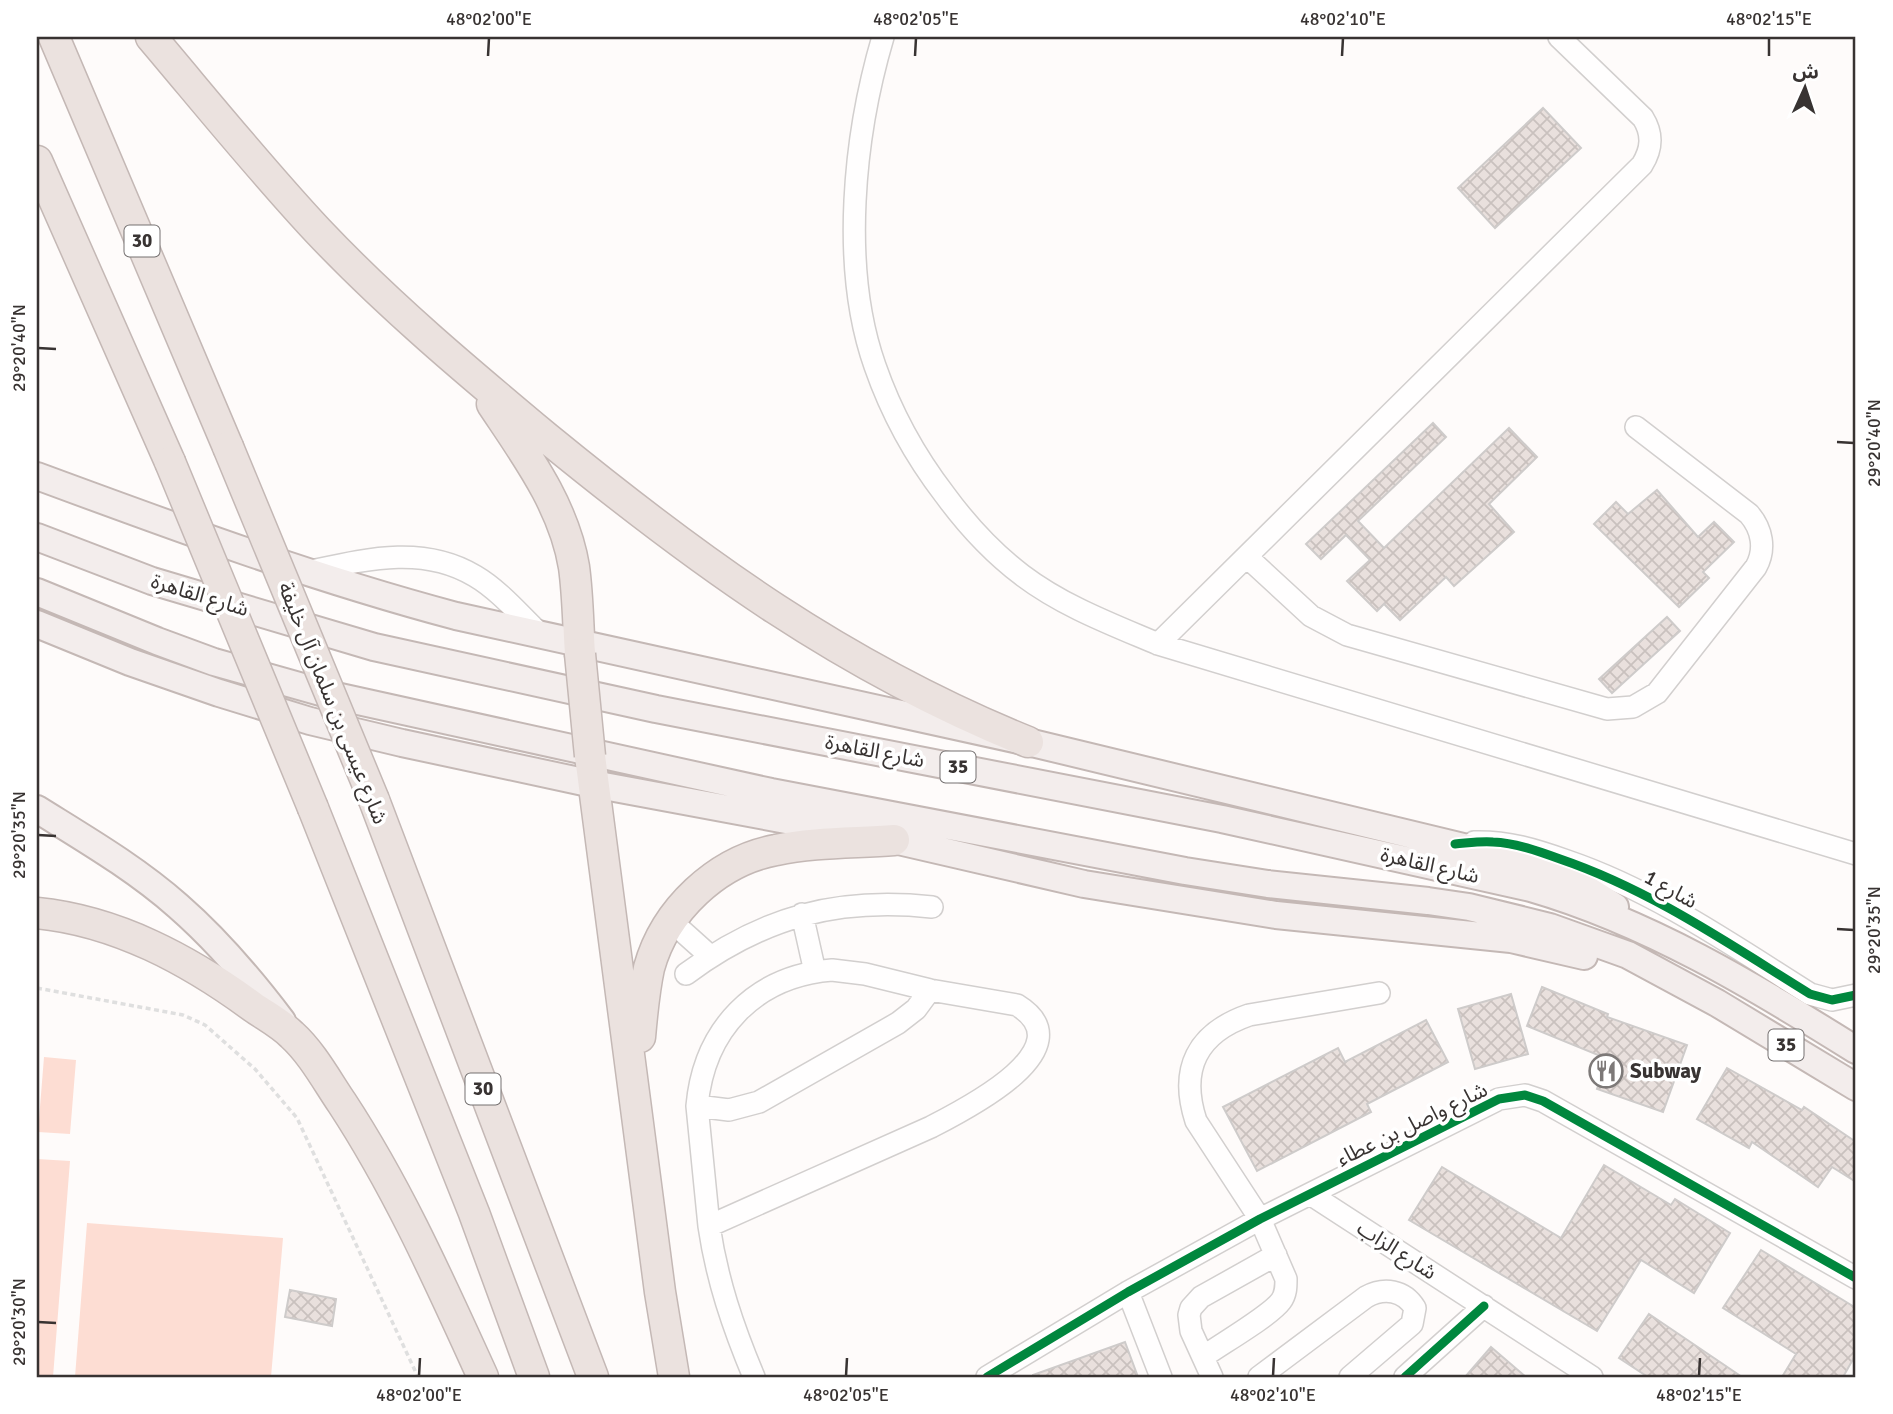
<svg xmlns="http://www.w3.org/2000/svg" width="1893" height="1414" font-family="Signika,'Noto Sans Arabic',sans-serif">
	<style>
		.grass { fill: #fdddd3 }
		.building { fill: url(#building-cross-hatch); stroke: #cecbca; stroke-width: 2 }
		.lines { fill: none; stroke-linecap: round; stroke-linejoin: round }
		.minor-casing { stroke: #d2cfce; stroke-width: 24 }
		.major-casing { stroke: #c4b8b5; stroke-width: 30 }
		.highway-casing { stroke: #c4b8b5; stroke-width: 33 }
		.path { stroke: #dfdfdf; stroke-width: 3.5; stroke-dasharray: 5 3.5; stroke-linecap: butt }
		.minor { stroke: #fffefe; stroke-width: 21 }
		.major { stroke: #f3edec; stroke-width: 26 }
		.highway { stroke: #ebe2df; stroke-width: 30 }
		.highway-bridge-casing { stroke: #c4b8b5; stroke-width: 33; stroke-linecap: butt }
		.highway-bridge { stroke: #ebe2df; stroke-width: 30 }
		.cycleway-casing { stroke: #fff; stroke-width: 13 }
		.cycleway { stroke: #00873e; stroke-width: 9 }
		.ticks { fill: none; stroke: #383332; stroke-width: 2.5 }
		.labels { text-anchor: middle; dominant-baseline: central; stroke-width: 7; stroke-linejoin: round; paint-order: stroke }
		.shield { fill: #fff; stroke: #747070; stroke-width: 2 }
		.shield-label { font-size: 19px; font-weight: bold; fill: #383332 }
		.street-label { font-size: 21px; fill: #383332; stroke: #fff }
		.poi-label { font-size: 21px; font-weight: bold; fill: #383332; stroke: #fff; text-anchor: start }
		.neatline { fill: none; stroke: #383332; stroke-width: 2.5 }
		.ticks-label { font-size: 18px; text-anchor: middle; fill: #383332 }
	</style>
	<defs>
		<pattern id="building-cross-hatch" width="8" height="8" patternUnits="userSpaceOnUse" patternTransform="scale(1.75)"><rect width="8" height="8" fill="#e9e0dd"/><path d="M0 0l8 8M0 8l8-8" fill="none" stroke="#c9c1be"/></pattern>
	</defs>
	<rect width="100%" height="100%" fill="#fefbfa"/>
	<path class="grass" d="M 44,1057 L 76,1060 L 70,1134 L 38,1132 Z
		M 37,1159 L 70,1161 L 53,1377 L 37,1377 Z
		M 87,1223 L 283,1238 L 271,1377 L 75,1377 Z"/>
	<path class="building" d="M 1543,108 L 1581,148 L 1495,228 L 1458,188 Z
		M 1433,423 L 1446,437 L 1358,521 L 1384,548 L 1509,428 L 1537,457 L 1489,504 L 1514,532 L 1454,586 L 1446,577 L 1400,620 L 1384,604 L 1377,611 L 1347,581 L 1370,560 L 1346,535 L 1321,559 L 1306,544 Z
		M 1657,490 L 1698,537 L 1714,522 L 1734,542 L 1703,572 L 1709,578 L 1679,607 L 1594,524 L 1616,502 L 1628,514 Z
		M 1667,617 L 1680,631 L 1612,693 L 1599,679 Z
		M 1542,987 L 1608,1014 L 1607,1017 L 1687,1045 L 1663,1112 L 1597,1089 L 1608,1059 L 1527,1026 Z
		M 1511,994 L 1528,1054 L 1475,1069 L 1458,1009 Z
		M 1426,1020 L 1448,1062 L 1367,1104 L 1371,1112 L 1257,1171 L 1223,1107 L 1338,1048 L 1345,1062 Z
		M 1727,1068 L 1802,1110 L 1804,1107 L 1856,1142 L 1856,1182 L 1832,1167 L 1818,1187 L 1752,1142 L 1749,1148 L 1697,1119 Z
		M 1604,1165 L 1671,1205 L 1675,1199 L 1730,1233 L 1694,1293 L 1641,1260 L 1597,1331 L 1409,1220 L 1442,1167 L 1561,1238 Z
		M 1761,1250 L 1856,1308 L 1856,1354 L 1843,1377 L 1782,1377 L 1796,1354 L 1723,1308 Z
		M 290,1290 L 336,1299 L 332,1326 L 285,1317 Z
		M 1649,1314 L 1742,1377 L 1648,1377 L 1619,1358 Z
		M 1125,1342 L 1138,1377 L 1033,1377 L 1033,1375 Z
		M 1491,1347 L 1526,1377 L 1465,1377 Z"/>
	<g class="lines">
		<defs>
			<path id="minor" d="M 883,37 C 854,135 840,267 875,366 C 891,412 915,456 945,495 C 967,525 993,553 1022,575 C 1063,606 1111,624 1158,644 L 1856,854
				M 1247,557 L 1311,616 L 1347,635 L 1607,709 L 1633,707 L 1657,693 L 1756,567 C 1766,549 1762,529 1749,514 L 1636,427
				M 307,572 C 363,560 422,544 475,576 C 499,590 520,615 540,634
				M 1158,644 L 1642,165 C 1652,149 1653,134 1643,118 L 1559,37
				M 1474,842 C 1508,841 1536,850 1567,861 C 1655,891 1732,945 1810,994 L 1832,1000 L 1856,995
				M 802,914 L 815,972
				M 671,921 L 710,956
				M 832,970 L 865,974 L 930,990 L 1017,1005 C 1087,1048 966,1109 931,1127 L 709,1226 L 697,1106 C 704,1029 755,976 832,970 Z
				M 686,974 C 763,917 837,897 932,907
				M 697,1106 L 729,1110 L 759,1102 L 898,1023 L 916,1009 L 930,990
				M 1310,1194 L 1592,1377
				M 709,1226 C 717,1280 733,1327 754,1377
				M 1128,1292 L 1161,1377
				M 1203,1357 C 1221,1344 1270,1316 1281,1301 C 1286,1294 1286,1287 1286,1279 L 1260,1219 L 1196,1121 C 1179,1069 1197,1033 1249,1015 L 1379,993
				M 987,1377 L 1128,1292 L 1260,1219 L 1499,1099 L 1525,1095 L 1543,1101 L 1856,1278
				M 1212,1377 L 1191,1331 L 1189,1315 L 1191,1308 L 1201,1297 L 1276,1255
				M 1259,1377 L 1366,1297 C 1384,1287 1404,1290 1415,1308 L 1412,1324 L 1350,1377
				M 1405,1377 L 1484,1306"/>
			<path id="major" d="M 37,476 C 175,527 313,578 456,616 L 1028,742 L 1525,862 L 1566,876 L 1615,907
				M 37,537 L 152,581 L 374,647 L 656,709 L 1222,819 L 1531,888 C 1648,922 1754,986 1856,1050
				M 37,592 L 157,641 L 214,662 L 331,695 L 771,792 L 1185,871 L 1268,884 L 1428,901 L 1469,907 L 1550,927 L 1628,955 L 1717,1003 L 1856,1087
				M 37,624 L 130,662 L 219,693 L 310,721 L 402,743 L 593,784 L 894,840 L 1084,884 L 1276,915 L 1511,939 L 1584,956
				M 37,809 C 85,839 135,868 178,906 C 217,940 251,980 282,1021"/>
			<path id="highway" d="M 54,37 L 228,447
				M 151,37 C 206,102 260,169 318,231 C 389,306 468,372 547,438 C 700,563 843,667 1028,742
				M 37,161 L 170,462
				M 492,404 C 526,455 564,506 574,567 C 578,596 578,625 580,654
				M 590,756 L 660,1292 L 674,1377
				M 374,800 L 593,1377
				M 313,808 L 474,1213 L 534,1377
				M 37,913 C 117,921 189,960 253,1007 C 266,1016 281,1024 292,1035 C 312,1053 327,1081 342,1103 C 399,1190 440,1283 483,1377
				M 640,1037 C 642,1014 644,991 649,968 C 665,910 717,861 776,850 C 814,842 855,843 894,840"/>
		</defs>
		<use href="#minor" class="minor-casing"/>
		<use href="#major" class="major-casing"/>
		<use href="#highway" class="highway-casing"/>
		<path class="path" d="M 37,988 L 183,1015 L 205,1025 L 255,1069 L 297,1118 L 418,1377"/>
		<use href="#minor" class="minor"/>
		<use href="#major" class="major"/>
		<use href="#highway" class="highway"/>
		<defs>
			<path id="highway-bridge" d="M 228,447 L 374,800
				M 170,462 L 313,808
				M 580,654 L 590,756"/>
		</defs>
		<use href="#highway-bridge" class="highway-bridge-casing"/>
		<use href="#highway-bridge" class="highway-bridge"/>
		<defs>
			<path id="cycleway" d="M 1455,844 C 1468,843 1480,841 1493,842 C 1516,843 1538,851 1560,859 C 1651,890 1729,944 1810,994 L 1832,1000 L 1856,995
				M 987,1377 L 1128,1292 L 1260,1219 L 1499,1099 L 1525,1095 L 1543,1101 L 1856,1278
				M 1405,1377 L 1484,1306"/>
		</defs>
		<use href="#cycleway" class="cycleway-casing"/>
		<use href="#cycleway" class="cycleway"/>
	</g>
	<path class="ticks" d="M 488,56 L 489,38M 915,56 L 916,38M 1342,56 L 1343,38M 1769,56 L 1769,38M 38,348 L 56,349M 1837,442 L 1854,443M 38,835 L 56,836M 1837,929 L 1854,930M 38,1322 L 56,1323M 419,1376 L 420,1358M 846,1376 L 847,1358M 1273,1376 L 1274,1358M 1699,1376 L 1700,1358"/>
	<defs>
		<symbol id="restaurant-ring" viewBox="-11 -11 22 22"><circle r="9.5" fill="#fff" stroke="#7d7978" stroke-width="1.5"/><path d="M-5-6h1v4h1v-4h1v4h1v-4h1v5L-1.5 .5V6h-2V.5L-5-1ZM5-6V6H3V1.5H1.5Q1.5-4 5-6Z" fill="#7d7978"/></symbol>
	</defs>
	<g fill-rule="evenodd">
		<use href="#restaurant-ring" x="1587" y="1052" width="38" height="38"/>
	</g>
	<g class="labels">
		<g class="shield">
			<rect x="124.5" y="225.5" width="35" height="31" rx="5"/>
			<rect x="940.5" y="751.5" width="35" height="31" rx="5"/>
			<rect x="1768.5" y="1029.5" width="35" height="31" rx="5"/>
			<rect x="465.5" y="1073.5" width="35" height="31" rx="5"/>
		</g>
		<g class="shield-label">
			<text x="142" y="241">30</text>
			<text x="958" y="767">35</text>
			<text x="1786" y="1045">35</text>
			<text x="483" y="1089">30</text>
		</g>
		<g class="street-label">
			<text transform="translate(200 595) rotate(17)">شارع القاهرة</text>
			<text transform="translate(333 703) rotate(68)">شارع عيسى بن سلمان آل خليفة</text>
			<text transform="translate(875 751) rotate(11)">شارع القاهرة</text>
			<text transform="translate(1430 865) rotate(13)">شارع القاهرة</text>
			<text transform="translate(1671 889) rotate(29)">شارع 1</text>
			<text transform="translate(1412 1124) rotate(-26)">شارع واصل بن عطاء</text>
			<text transform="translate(1397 1250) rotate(33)">شارع الزاب</text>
		</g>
		<g class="poi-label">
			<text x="1630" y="1071">Subway</text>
		</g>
	</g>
	<rect width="1893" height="1414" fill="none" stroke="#ffffff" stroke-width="77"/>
	<g transform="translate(1805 88) rotate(3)" stroke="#ffffff" stroke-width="5" paint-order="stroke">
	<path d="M0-5L12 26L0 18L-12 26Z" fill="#383332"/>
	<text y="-10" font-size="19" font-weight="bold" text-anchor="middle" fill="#383332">ش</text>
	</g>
	<rect x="38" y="38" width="1816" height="1338" class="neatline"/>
	<g class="ticks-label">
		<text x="489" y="25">48°02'00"E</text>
		<text x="916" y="25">48°02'05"E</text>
		<text x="1343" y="25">48°02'10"E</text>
		<text x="1769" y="25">48°02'15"E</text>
		<text transform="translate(19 348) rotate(-90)" y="6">29°20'40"N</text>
		<text transform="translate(1874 443) rotate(-90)" y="6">29°20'40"N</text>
		<text transform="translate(19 835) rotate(-90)" y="6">29°20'35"N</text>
		<text transform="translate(1874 930) rotate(-90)" y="6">29°20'35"N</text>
		<text transform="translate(19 1322) rotate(-90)" y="6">29°20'30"N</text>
		<text x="419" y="1401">48°02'00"E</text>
		<text x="846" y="1401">48°02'05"E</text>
		<text x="1273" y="1401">48°02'10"E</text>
		<text x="1699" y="1401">48°02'15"E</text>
	</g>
</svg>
